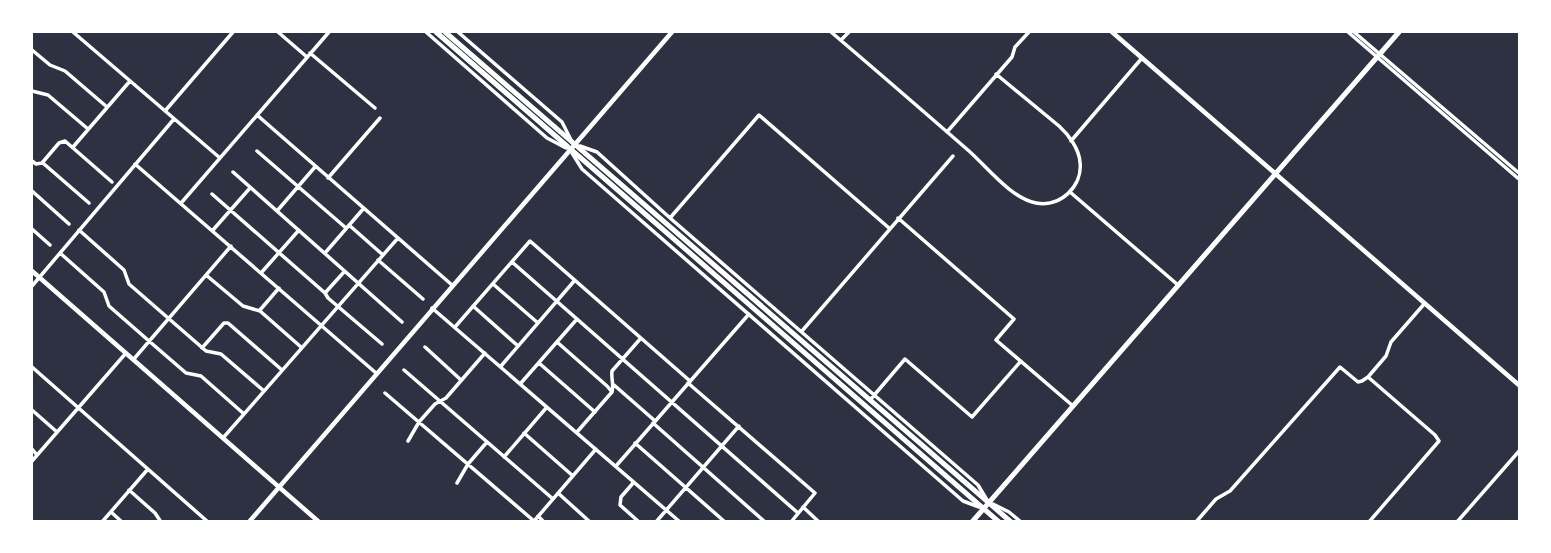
<svg xmlns="http://www.w3.org/2000/svg" width="1551" height="553" font-family="Commissioner,sans-serif">
	<style>
		.lines { fill: none; stroke-linecap: round; stroke-linejoin: round }
		.minor { stroke: #fff; stroke-width: 3.5 }
		.tertiary { stroke: #fff; stroke-width: 4.5 }
		.primary { stroke: #fff; stroke-width: 5 }
	</style>
	<rect width="100%" height="100%" fill="#2d3142"/>
	<g class="lines">
		<path class="minor" d="M 73,32 L 220,158
			M 278,32 L 307,57
			M 426,32 L 547,138 L 566,148
			M 458,32 L 562,122 L 571,140
			M 831,32 C 877,71 923,111 969,151 C 988,168 1011,198 1036,203 C 1060,208 1083,186 1080,162 C 1079,149 1069,135 1059,126 L 996,74
			M 1348,32 L 1520,180
			M 1354,32 L 1520,174
			M 841,40 L 849,32
			M 32,50 L 50,65 L 65,71 L 107,107
			M 310,53 L 375,108
			M 32,91 L 48,95 L 88,129
			M 165,111 L 233,32
			M 257,115 L 452,285
			M 947,132 L 1012,57 L 1015,47 L 1029,32
			M 1071,141 L 1142,58
			M 580,146 L 597,152 L 670,218 L 978,485 L 987,500
			M 73,147 L 130,81
			M 257,151 L 346,228
			M 572,153 L 582,169 L 963,501 L 979,507
			M 32,161 L 36,164 L 42,163 L 44,164 L 89,203
			M 42,163 L 59,143 L 65,141 L 112,182
			M 135,164 L 376,373
			M 233,172 L 402,322
			M 328,178 L 380,118
			M 32,191 L 69,224
			M 1070,192 L 1178,285
			M 212,194 L 325,293 L 344,272
			M 182,202 L 329,32
			M 277,211 L 315,167
			M 670,218 L 759,115 L 889,228
			M 898,218 L 1014,319 L 996,340 L 1073,406
			M 349,225 L 383,255
			M 32,229 L 50,245
			M 79,230 L 124,270 L 129,284 L 206,351 L 221,354 L 264,391
			M 213,230 L 250,188
			M 60,253 L 104,292 L 109,306 L 149,341 L 186,373 L 201,376 L 244,414
			M 325,253 L 364,208
			M 378,260 L 423,299
			M 512,262 L 798,513
			M 261,273 L 299,230
			M 206,275 L 243,306 L 260,311 L 301,347
			M 493,284 L 538,323
			M 32,286 L 174,119
			M 325,293 L 328,298 L 382,344
			M 473,306 L 518,346
			M 432,308 L 680,522
			M 260,310 L 279,288
			M 455,327 L 530,241 L 690,381
			M 802,331 L 953,156
			M 557,342 L 607,386 L 612,392
			M 425,347 L 461,380
			M 202,348 L 224,323 L 228,323 L 282,370
			M 133,360 L 231,246
			M 539,363 L 595,412
			M 501,366 L 575,280
			M 32,367 L 208,522
			M 404,370 L 553,499
			M 521,383 L 577,319
			M 688,383 L 815,493 L 791,522
			M 614,385 L 654,420
			M 385,393 L 534,521
			M 870,400 L 905,359 L 972,417 L 1021,361
			M 32,410 L 57,432
			M 653,423 L 765,522
			M 577,432 L 612,392 C 614,384 611,379 612,371 L 641,338
			M 524,433 L 573,476
			M 223,438 L 398,238
			M 408,441 L 419,422 L 435,404 L 446,398 L 485,353
			M 635,443 L 725,522
			M 32,449 L 37,455
			M 504,457 L 547,407
			M 32,461 L 126,353
			M 616,466 L 749,314
			M 634,482 L 621,497 L 620,505 L 639,522
			M 457,483 L 468,464 L 487,442
			M 129,490 L 155,513 L 161,522
			M 558,493 L 590,522
			M 993,504 L 1009,512 L 1021,522
			M 803,507 L 819,522
			M 111,512 L 122,522
			M 538,516 L 544,522
			M 535,520 L 596,449
			M 102,522 L 148,469
			M 656,522 L 739,426
			M 1196,522 L 1216,499 L 1230,491 L 1340,367 L 1358,382 L 1362,381 L 1368,377
			M 1369,522 L 1439,441 L 1435,435 L 1368,377 L 1386,356 L 1391,342 L 1425,303
			M 1457,522 L 1520,450"/>
		<path class="tertiary" d="M 1112,32 L 1520,386
			M 32,271 L 319,522
			M 249,522 L 672,32"/>
		<path class="primary" d="M 436,32 L 999,522
			M 445,32 L 1011,522
			M 972,522 L 1399,32"/>
	</g>
	<rect width="1551" height="553" fill="none" stroke="#ffffff" stroke-width="66"/>
</svg>
